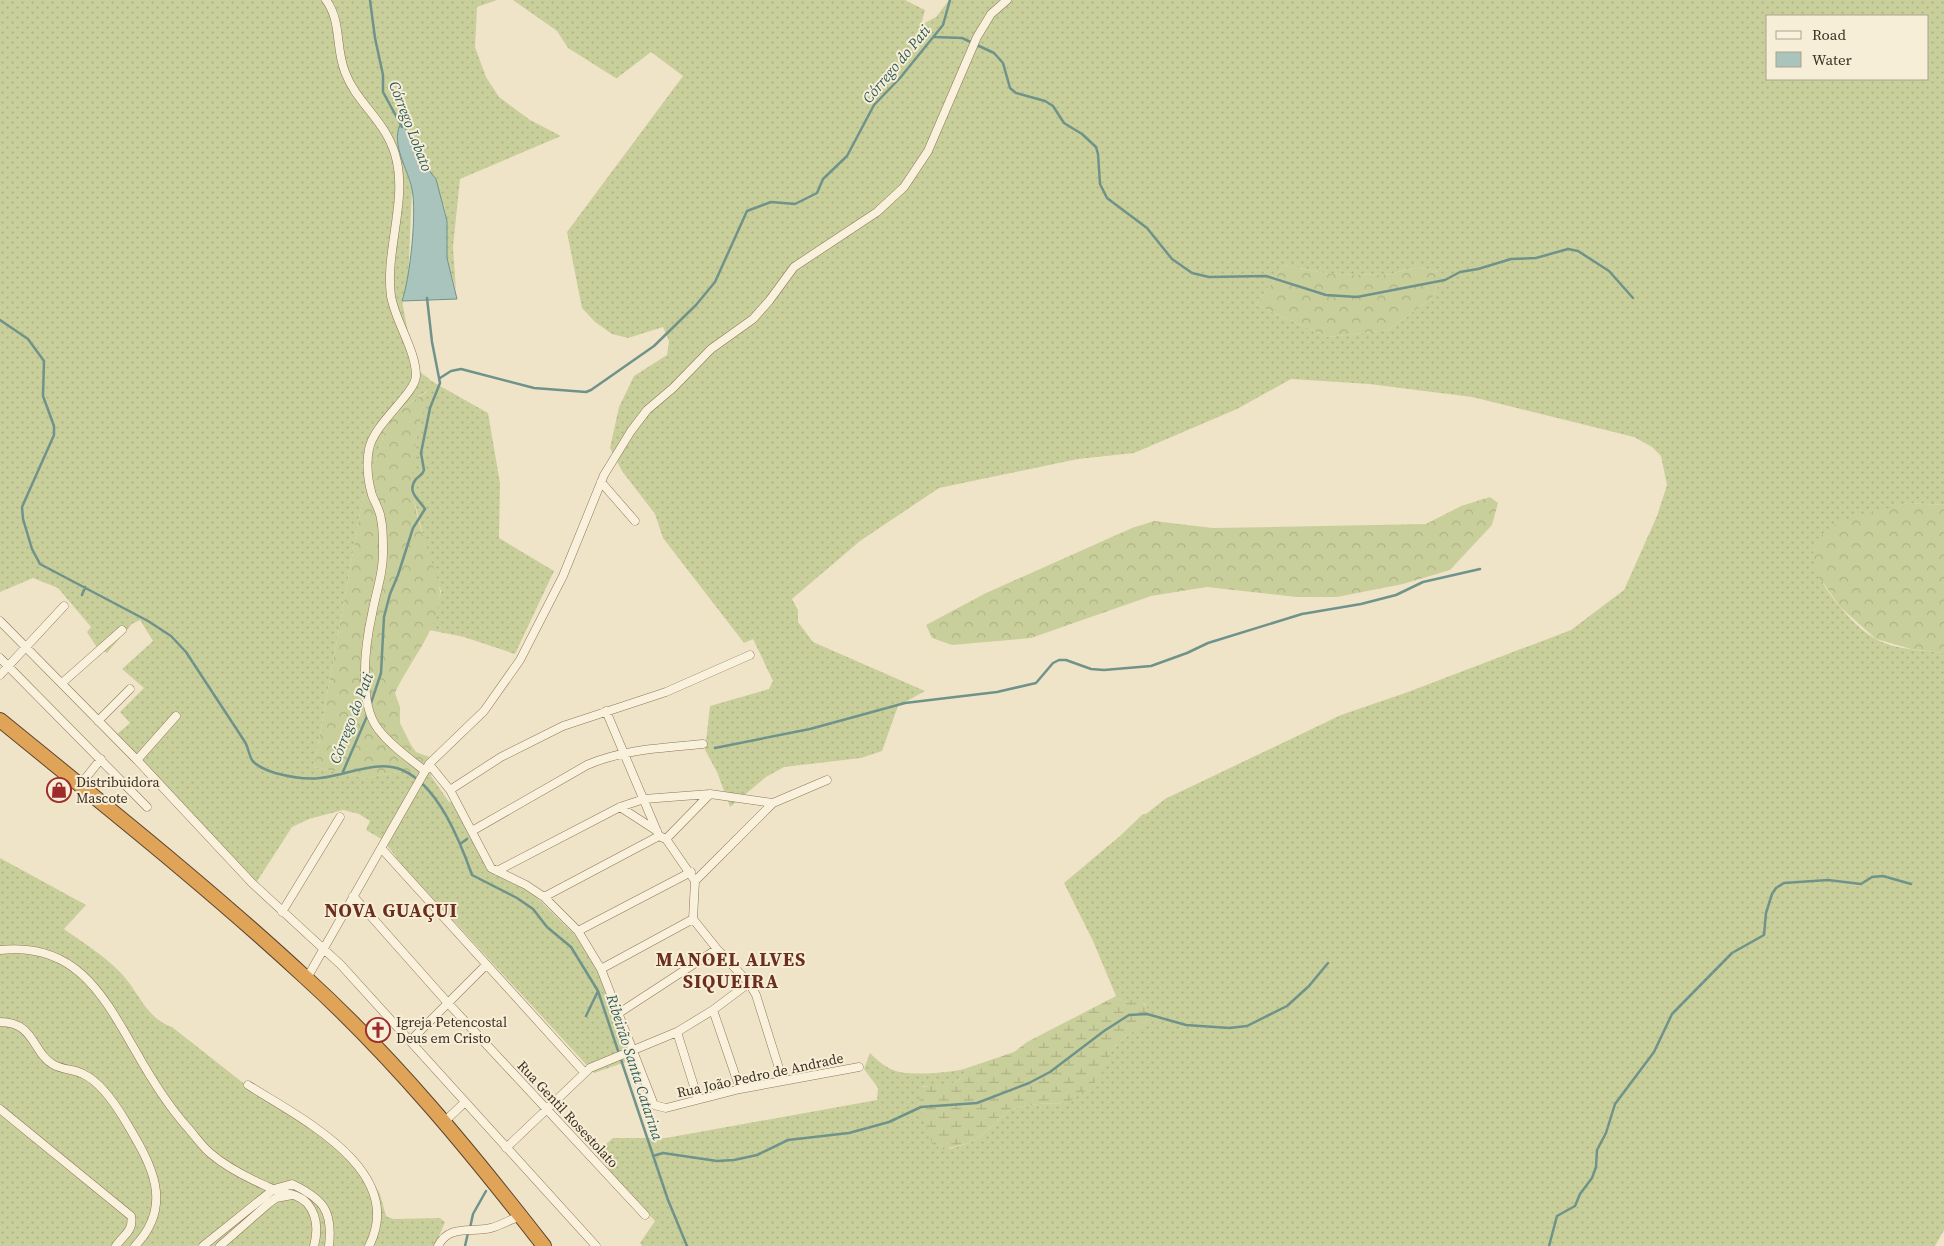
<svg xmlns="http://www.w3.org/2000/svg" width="1944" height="1246" font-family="'Source Serif 4',serif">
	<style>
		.grass { fill: url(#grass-dots); fill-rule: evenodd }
		.forest { fill: url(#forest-crowns) }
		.wetland { fill: url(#wetland-marsh) }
		.water { fill: #a9c4bc; stroke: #6f938a }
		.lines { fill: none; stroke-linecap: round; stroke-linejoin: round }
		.stream { stroke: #6f938a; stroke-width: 2.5 }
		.street-casing { stroke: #8d765c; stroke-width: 9 }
		.highway-casing { stroke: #5b4430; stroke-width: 16 }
		.street { stroke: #faf1dc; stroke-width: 8 }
		.highway { stroke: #e0a458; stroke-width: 14 }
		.labels { text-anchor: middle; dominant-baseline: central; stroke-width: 4; stroke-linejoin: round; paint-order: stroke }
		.poi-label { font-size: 14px; fill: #3d2e20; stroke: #f7eed8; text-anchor: start }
		.street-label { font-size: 14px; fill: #3d2e20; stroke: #f7eed8 }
		.water-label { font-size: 15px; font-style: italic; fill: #2f5d5a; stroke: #f7eed8 }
		.district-label { font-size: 19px; font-weight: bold; letter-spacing: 1px; fill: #6b2e1e; stroke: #f7eed8 }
	</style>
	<defs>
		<pattern id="grass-dots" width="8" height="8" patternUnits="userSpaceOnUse" patternTransform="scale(1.25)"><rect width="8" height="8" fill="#c9cf9b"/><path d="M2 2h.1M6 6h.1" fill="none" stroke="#aeb285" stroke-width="1.8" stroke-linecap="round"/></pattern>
		<pattern id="forest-crowns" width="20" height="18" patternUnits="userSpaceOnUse" patternTransform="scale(1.25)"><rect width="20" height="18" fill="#c9cf9b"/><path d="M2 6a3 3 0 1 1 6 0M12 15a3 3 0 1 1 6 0" fill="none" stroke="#aeb285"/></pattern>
		<pattern id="wetland-marsh" width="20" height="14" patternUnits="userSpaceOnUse" patternTransform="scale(1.25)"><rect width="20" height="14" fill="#c9cf9b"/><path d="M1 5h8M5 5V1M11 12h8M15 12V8" fill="none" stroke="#aeb285"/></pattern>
	</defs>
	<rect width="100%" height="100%" fill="#f0e4c8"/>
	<path class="grass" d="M 0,0 L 497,0 L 477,7 L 475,47 L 486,77 L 499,97 L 530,120 L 561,136 L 460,179 L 453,247 L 456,290 L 447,258 L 447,221 L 444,206 L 438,193 L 436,179 L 418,157 L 413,142 L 398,142 L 412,189 L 408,284 L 402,301 L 415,368 L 433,382 L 488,413 L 500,483 L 499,538 L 554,571 L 515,654 L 464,637 L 429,630 L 435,617 L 441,591 L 429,560 L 411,487 L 413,452 L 427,391 L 390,416 L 362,502 L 314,767 L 366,778 L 403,771 L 420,779 L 431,776 L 449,802 L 453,802 L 490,871 L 532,893 L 580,940 L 595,961 L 634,1059 L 594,1073 L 402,865 L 383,840 L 366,830 L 370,821 L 359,814 L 343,810 L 309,819 L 292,827 L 256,883 L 117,734 L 130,723 L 120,712 L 144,688 L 122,669 L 153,641 L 140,620 L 132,624 L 107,653 L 98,649 L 87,632 L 91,627 L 58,588 L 33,578 L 0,592 Z
		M 513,0 L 905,0 L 925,10 L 921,25 L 936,17 L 949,0 L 1944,0 L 1944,505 L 1908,503 L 1879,512 L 1823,583 C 1834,602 1856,628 1876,639 C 1895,650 1923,650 1944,653 L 1944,1230 L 1935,1246 L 642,1246 L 640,1243 L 655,1221 L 611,1175 L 600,1149 L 613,1138 L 666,1138 L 877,1100 L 878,1088 L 864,1069 L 870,1053 C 877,1060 886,1068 896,1071 C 911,1076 948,1073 964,1069 L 964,1075 C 954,1087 938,1086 923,1086 L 919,1102 L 923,1114 L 949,1149 L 969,1143 L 980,1137 L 1011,1109 L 1038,1104 L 1067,1103 L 1097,1079 L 1113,1048 L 1126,1036 L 1144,1024 L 1148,1019 C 1147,997 1140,1000 1123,1002 L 1116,996 L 1093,941 L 1064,883 L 1120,836 L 1143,814 L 1146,814 L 1165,799 L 1341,715 L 1408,692 L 1571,630 L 1624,590 L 1657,516 L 1667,485 L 1661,456 L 1652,447 L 1634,437 L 1472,397 L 1369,384 L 1291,379 L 1237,409 L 1134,453 L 1078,459 L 939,488 L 860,541 L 792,599 L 798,610 L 798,622 L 813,642 L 925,691 L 898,706 L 882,751 L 861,758 L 784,767 L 766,777 L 730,807 L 717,772 L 705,750 L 710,706 L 769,689 L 773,681 L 753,639 L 744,643 L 663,538 L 655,514 L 622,471 L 610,448 L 619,407 L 634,376 L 667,355 L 669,341 L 663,327 L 628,338 L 612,334 L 595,322 L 582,308 L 567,232 L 683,76 L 651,52 L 617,78 L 614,77 L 568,48 L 557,31 ZM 1768,16 L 1928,16 L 1928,79 L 1768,79 ZM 1284,265 L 1329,274 L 1385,275 L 1419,267 L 1438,272 L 1438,285 L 1432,298 L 1388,330 L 1328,337 L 1256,305 Z
		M 0,858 L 86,905 L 64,929 C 84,943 103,955 120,972 C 139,991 145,1018 172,1027 L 261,1097 L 317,1128 L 353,1155 L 365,1169 L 380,1194 L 386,1216 L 393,1219 L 440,1218 L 445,1222 L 435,1246 L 0,1246 Z"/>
	<path class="forest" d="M 1284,265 L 1329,274 L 1385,275 L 1419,267 L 1438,272 L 1438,285 L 1432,298 L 1388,330 L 1328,337 L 1256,305 Z
		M 428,391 C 415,442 405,474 420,526 C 423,538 441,584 440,592 C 439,630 410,660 395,693 L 400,707 L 400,723 L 411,745 L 416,752 L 435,759 L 431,776 L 420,779 L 403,771 L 366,778 L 314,767 L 362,502 L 390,416 Z
		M 1490,497 L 1498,503 L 1492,525 L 1450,570 L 1403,584 L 1337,597 L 1296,597 L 1207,587 L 1151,596 L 1031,638 L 952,645 L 932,638 L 926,625 L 986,593 L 1132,528 L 1154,521 L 1213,528 L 1426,524 L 1461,506 Z
		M 1908,503 L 1944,505 L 1944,653 L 1911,649 L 1876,639 L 1840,607 L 1815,571 L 1813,548 L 1816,540 L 1839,521 Z"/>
	<path class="wetland" d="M 1116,996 L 1123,1002 L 1138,999 C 1146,1003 1148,1010 1148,1019 L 1142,1027 L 1126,1036 L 1113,1048 L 1102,1073 L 1092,1086 L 1067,1103 L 1038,1104 L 1011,1109 L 980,1137 L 969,1143 L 942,1150 L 932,1143 L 919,1102 L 921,1087 C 936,1084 953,1088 964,1075 L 964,1069 L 1014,1052 L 1027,1042 Z"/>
	<path class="water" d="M 400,125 L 404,125 L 418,157 L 436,179 L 447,221 L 447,258 L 457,299 L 402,301 C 410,278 417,213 412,189 C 408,169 391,145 400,125 Z"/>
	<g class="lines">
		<path class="stream" d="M 370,0 L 375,38 L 383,75 L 383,92 L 402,127
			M 934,37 L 962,38 L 994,53 L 1003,63 L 1010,88 L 1016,93 L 1045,101 L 1053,106 L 1064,123 L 1082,134 L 1096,147 L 1098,154 L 1100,184 L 1107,198 L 1147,228 L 1172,259 L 1192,273 L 1209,277 L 1266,276 L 1326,295 L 1357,297 L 1445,280 L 1460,272 L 1478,269 L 1511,259 L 1536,258 L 1568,249 L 1578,251 L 1609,271 L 1633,298
			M 0,320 L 28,339 L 44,361 L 43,396 L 54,426 L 54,435 L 22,507 L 23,519 L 32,549 L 40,564 L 148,621 L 171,636 L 186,652 L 245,742 C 248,747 249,755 252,760 C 257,767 267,770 275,773 C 290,777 304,780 320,778 C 345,776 377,759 402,770 C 438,785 460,841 472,875 L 517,898 L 533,909 L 547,927 L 571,947 L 598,991 L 668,1200 L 687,1246
			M 440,378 L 451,371 L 461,369 L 534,388 L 586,392 L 591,390 L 654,346 L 696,305 L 715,282 L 747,211 L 771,202 L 795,204 L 817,193 L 823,179 L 847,156 L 874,105 L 900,78 L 943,25 L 950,0
			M 82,595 L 85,587
			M 370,706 L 381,673 L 384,617 L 390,594 L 398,575 L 413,528 L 425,509 C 419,499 406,492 416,479 C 420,475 423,475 424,470 L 421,453 L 430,408 L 440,383 L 432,342 L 427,298
			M 715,748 L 810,729 L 905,703 L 997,692 L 1036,683 L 1053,663 L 1059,660 L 1066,660 L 1091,669 L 1104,670 L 1151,666 L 1187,653 L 1208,643 L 1302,614 L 1361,604 L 1396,595 L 1423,582 L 1480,569
			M 342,774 L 368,714
			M 460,844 L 467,839
			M 586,1016 L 598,991
			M 653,1156 L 663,1153 L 717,1161 L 734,1160 L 757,1155 L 788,1140 L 849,1133 L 889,1122 L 921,1107 L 977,1103 L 1029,1083 L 1050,1072 L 1104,1031 L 1129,1015 L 1147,1014 L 1186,1025 L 1229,1028 L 1247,1026 L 1287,1006 L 1309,986 L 1328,963
			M 470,1228 L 473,1214 L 486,1191
			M 465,1246 L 468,1233
			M 1549,1246 L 1557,1216 L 1575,1206 L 1580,1194 L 1592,1178 L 1596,1167 L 1597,1150 L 1606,1133 L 1615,1104 L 1654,1052 L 1672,1014 L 1732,953 L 1764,935 L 1766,913 L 1772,894 L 1776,888 L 1784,883 L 1828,880 L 1861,884 L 1872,877 L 1883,876 L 1911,884"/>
		<defs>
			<path id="street" d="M 326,0 C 342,22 335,47 345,72 C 357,105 389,122 397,162 C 406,204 385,254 391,296 C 395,321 416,350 416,376 C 415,394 374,423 369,449 C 366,464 368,481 372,495 C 375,503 380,510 381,519 C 383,528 383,538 383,548 C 384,571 376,592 372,614 C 365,645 358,703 378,729 C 391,746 409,758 425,771
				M 601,482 L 635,521
				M 0,621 L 137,760 L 252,883 L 341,965 L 596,1246
				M 0,658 L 147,807
				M 0,675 L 64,606
				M 62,683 L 122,630
				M 606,711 L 659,836 L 666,839 L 695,881 L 693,919 L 717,949 L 749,983 L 756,995 L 783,1081
				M 98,721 L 130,689
				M 137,760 L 176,716
				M 429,764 L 450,790 L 491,868 L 526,885 L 544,897 L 578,931 L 601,969 L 654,1105 L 666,1108 L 740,1089 L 859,1067
				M 80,785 L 101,759
				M 450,790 L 501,757 L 563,726 L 666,692 L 750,655
				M 620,807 L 657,831
				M 472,831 L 587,765 C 624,749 663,748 703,744
				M 666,839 L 710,794
				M 381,848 L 584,1072
				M 497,871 L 620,807 L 644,799 L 710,794 L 773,803
				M 695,881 L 773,803 L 827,780
				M 353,896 L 447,1002 L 645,1215
				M 544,897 L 659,836
				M 282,912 L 340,817
				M 578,931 L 691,872
				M 0,950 C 75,942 102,993 135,1050 C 149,1075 169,1107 188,1128 C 195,1136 202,1146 210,1153 C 225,1166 248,1178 266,1186 C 279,1193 296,1192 307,1203 C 318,1216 318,1231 314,1246
				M 601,969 L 693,919
				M 307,978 L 429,764 L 484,711 L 520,660 L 563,576 L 604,475 L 631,431 L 647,410 L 673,388 L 711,349 L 753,319 L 769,301 L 794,267 L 877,212 L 904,187 L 928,151 L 977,37 L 991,14 L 1007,0
				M 713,1010 L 740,1089
				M 619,1013 L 717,949
				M 0,1022 C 35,1022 32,1053 54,1065 C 63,1070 74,1069 83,1074 C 101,1082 116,1105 126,1122 C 151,1164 175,1204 135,1246
				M 677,1032 L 698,1099
				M 410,1041 L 486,965
				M 248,1085 C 298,1117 408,1170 369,1246
				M 0,1109 L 131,1216 C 134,1231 123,1235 116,1246
				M 443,1123 L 465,1102
				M 506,1148 L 590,1068 L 677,1032 L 713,1010 L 749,983
				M 203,1246 L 274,1189 L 292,1184 C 323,1199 333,1210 329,1246
				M 220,1246 L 268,1204 L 276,1198 L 292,1195
				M 438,1246 C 449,1224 470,1233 491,1228 C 501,1225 510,1220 520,1216"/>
			<path id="highway" d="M 0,720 C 103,804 208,887 306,978 C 394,1058 471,1152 544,1246"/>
		</defs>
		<use href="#street" class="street-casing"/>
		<use href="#highway" class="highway-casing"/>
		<use href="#street" class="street"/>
		<use href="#highway" class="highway"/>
	</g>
	<defs>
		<symbol id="shop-ring" viewBox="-11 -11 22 22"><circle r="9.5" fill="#f7eed8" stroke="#9e2a2b" stroke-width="1.5"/><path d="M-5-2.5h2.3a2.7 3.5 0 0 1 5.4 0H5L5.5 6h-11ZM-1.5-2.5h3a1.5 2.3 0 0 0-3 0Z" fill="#9e2a2b"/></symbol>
		<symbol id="church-ring" viewBox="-11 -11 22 22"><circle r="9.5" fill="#f7eed8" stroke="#9e2a2b" stroke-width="1.5"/><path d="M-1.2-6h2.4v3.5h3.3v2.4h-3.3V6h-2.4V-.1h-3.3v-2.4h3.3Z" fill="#9e2a2b"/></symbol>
	</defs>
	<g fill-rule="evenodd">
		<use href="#shop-ring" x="45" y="776" width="28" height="28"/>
		<use href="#church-ring" x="364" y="1016" width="28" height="28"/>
	</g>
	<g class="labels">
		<g class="poi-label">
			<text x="76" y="782">Distribuidora<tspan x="76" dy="16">Mascote</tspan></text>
			<text x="396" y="1022">Igreja Petencostal<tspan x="396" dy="16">Deus em Cristo</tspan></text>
		</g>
		<g class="street-label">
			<text transform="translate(760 1075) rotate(-12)">Rua João Pedro de Andrade</text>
			<text transform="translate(568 1114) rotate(47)">Rua Gentil Rosestolato</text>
		</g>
		<g class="water-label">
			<text transform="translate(896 64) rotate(-50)">Córrego do Pati</text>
			<text transform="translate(411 126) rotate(69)">Córrego Lobato</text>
			<text transform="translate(351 718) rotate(-69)">Córrego do Pati</text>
			<text transform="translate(635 1067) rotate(72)">Ribeirão Santa Catarina</text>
		</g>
		<g class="district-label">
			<text x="391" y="910">NOVA GUAÇUI</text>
			<text x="731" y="959">MANOEL ALVES<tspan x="731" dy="22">SIQUEIRA</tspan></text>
		</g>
	</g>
	<rect x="1766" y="15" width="162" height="65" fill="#f7eed8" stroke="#ada18e"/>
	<rect x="1776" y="31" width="25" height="8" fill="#faf1dc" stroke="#ada18e"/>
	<text x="1812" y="40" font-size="15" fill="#3d2e20">Road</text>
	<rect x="1776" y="52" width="25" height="15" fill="#a9c4bc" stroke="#ada18e"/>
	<text x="1812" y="65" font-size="15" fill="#3d2e20">Water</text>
</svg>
